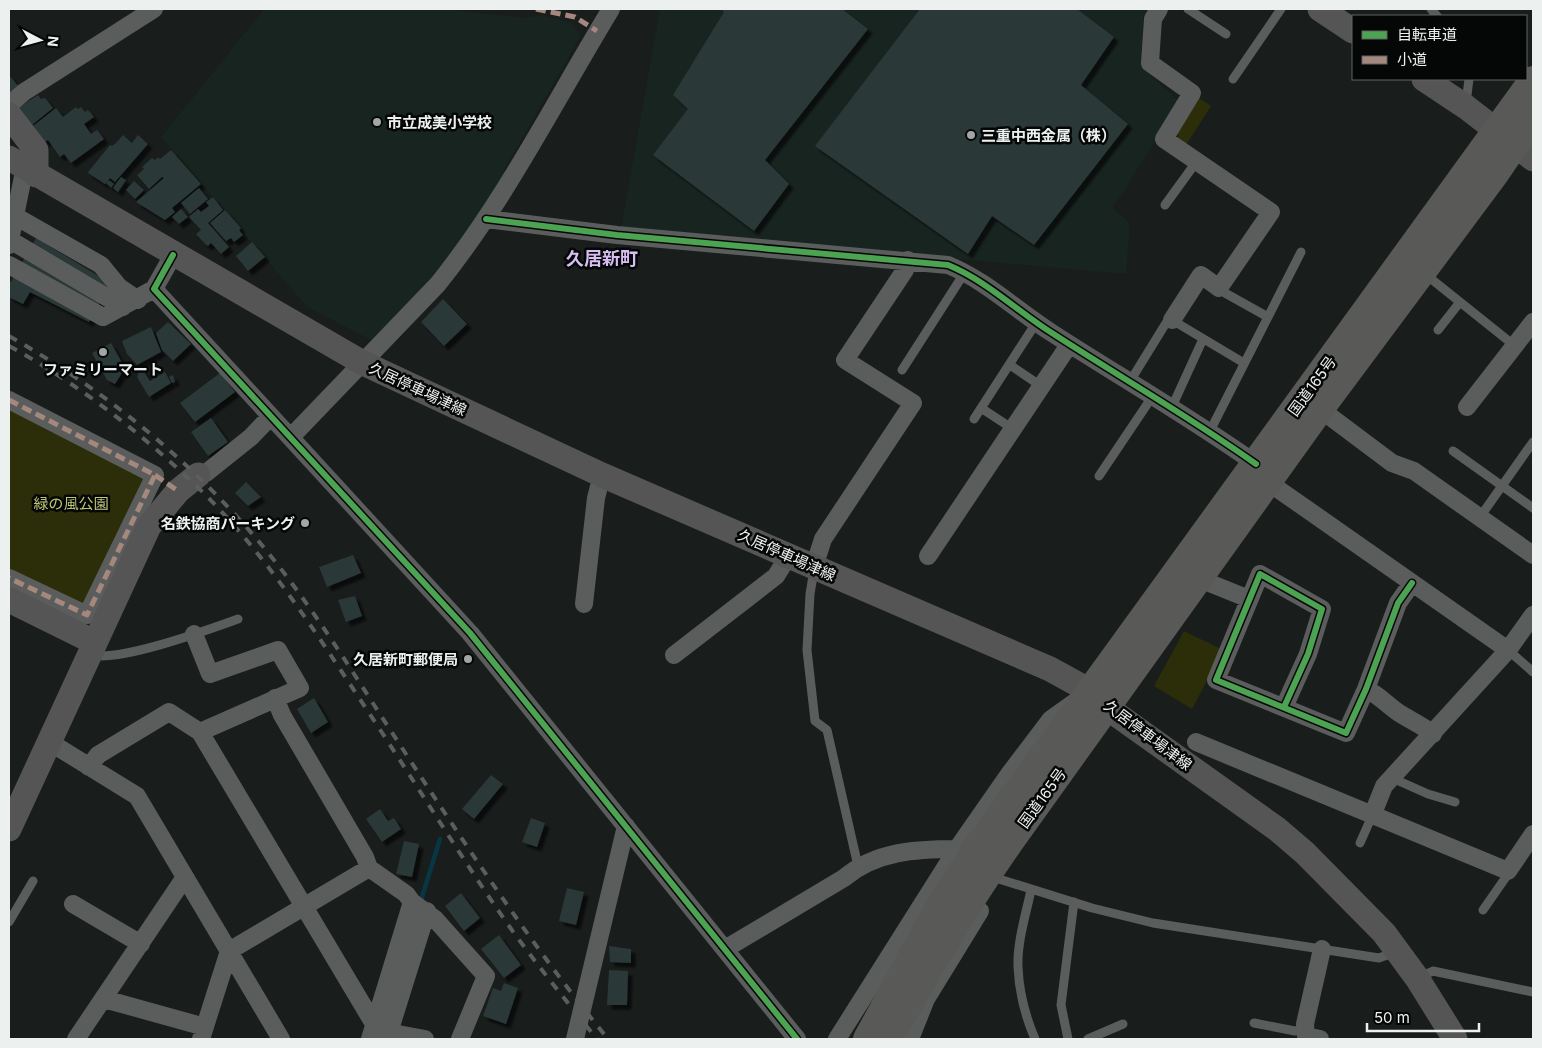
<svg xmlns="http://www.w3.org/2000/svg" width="1542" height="1048" font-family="Inter,'Noto Sans JP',sans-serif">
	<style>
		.built { fill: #18241f }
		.green { fill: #2c2e09 }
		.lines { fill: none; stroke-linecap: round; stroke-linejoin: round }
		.stream { stroke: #073745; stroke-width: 4.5 }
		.building { fill: #2b3837; filter: url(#shadow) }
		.lane { stroke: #5b5c5c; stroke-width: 9 }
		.street { stroke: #5b5c5c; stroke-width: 18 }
		.secondary { stroke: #545554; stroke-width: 25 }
		.highway { stroke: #595a58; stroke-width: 28 }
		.rail { stroke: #5b5e5c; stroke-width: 4; stroke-dasharray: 9 9; stroke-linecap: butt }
		.quiet { stroke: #a5887d; stroke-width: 5; stroke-dasharray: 10 5; stroke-linecap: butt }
		.cycleway-casing { stroke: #050706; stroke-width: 9 }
		.cycleway { stroke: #4ca352; stroke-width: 6 }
		.poi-dot { fill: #a2a6a4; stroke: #050706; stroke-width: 2 }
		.labels { text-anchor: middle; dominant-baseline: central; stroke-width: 5; stroke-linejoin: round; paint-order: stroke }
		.poi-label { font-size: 15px; font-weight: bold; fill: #ecf0ee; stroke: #050706; text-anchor: start }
		.street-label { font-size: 15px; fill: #ecf0ee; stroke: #050706 }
		.park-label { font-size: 15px; fill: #c0c678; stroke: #050706 }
		.quarter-label { font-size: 18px; font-weight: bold; fill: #d6bef5; stroke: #050706 }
	</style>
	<defs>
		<filter id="shadow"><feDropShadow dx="4.5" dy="4.5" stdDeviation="1" flood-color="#0009"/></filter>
	</defs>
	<rect width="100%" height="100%" fill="#191d1b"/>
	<path class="built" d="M 264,9 L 444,9 L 526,18 L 541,15 L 572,23 L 581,36 L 504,170 L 507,173 L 464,238 L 431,281 L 375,342 L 307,307 L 161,137 Z
		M 660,9 L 1148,9 L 1143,17 L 1144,69 L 1180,102 L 1113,208 L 1130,223 L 1126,274 L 621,229 Z"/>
	<path class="green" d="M 1199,98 L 1211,106 L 1186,145 L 1179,140 L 1177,133 Z
		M 9,400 L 155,475 L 87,615 L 9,578 Z
		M 1184,631 L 1223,650 L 1192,709 L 1154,686 Z"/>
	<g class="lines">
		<path class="stream" d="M 420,903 L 440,839"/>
	</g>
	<path class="building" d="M 721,9 L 842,9 L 868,29 L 765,160 L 789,184 L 754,231 L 653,155 L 688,109 L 673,95 L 724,12 Z
		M 920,9 L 1077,9 L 1114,37 L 1081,85 L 1128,124 L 1034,245 L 992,216 L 968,254 L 815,146 Z
		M 9,75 L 19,87 L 9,95 Z
		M 38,95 L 41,99 L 45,98 L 53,108 L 32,125 L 18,108 Z
		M 76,107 L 78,109 L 81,107 L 85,112 L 88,110 L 94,117 L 84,124 L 91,134 L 97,130 L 104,139 L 71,163 L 64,154 L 60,157 L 48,140 L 45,142 L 33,126 L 56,108 L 63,117 Z
		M 123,135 L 132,143 L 138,135 L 148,144 L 115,182 L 110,178 L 105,184 L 88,173 L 89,171 L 110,145 L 112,146 L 116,143 Z
		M 171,150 L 201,184 L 172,208 L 175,212 L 165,220 L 136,202 L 164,178 L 162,177 L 149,189 L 137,175 L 144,169 L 142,167 L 152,158 L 155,160 L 158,157 L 160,159 Z
		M 121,177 L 126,180 L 118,192 L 113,188 Z
		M 109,180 L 114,184 L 111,188 L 106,183 Z
		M 134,181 L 144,190 L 135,199 L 126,190 Z
		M 199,188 L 208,199 L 190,214 L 181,203 Z
		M 213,197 L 223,210 L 208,223 L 229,247 L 221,254 L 211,243 L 208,246 L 205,244 L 196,234 L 201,230 L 189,217 L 198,209 L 201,212 L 209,206 L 206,202 Z
		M 181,209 L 188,217 L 179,224 L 172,217 Z
		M 225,210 L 241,228 L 239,230 L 243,235 L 234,242 L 231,238 L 226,241 L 210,223 Z
		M 36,238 L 110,283 L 89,322 L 30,292 L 23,304 L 9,297 L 9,281 L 11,282 Z
		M 252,242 L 265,257 L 248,271 L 236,256 Z
		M 443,299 L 467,324 L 444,346 L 421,322 Z
		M 168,322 L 191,344 L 173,361 L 162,350 L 156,333 Z
		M 151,327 L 161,352 L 137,365 L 127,354 L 122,341 Z
		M 111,343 L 125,368 L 115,384 L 107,380 L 92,353 Z
		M 140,366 L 150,381 L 165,372 L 171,383 L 149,397 L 137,377 Z
		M 220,373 L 235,392 L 195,422 L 180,403 Z
		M 173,375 L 175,382 L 172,383 L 169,377 Z
		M 211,418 L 228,442 L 208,456 L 191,432 Z
		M 246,482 L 261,497 L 248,506 L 235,493 Z
		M 353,555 L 361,573 L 327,587 L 319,567 Z
		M 355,596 L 362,616 L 346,622 L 338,600 Z
		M 314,698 L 328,722 L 311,733 L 297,709 Z
		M 491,775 L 503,784 L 474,819 L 462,809 Z
		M 380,809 L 388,821 L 394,818 L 401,829 L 382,842 L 366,819 Z
		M 531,818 L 545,823 L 537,847 L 522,842 Z
		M 404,841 L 419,844 L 412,877 L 396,874 Z
		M 567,888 L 584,892 L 576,925 L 559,921 Z
		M 461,893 L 480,918 L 464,931 L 445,906 Z
		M 499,935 L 521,965 L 504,978 L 481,949 Z
		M 609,946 L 631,949 L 631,963 L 610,962 Z
		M 609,970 L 628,971 L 627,1005 L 607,1005 Z
		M 504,983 L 518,988 L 506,1024 L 483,1016 L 493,988 L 501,991 Z"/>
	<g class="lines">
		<path class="lane" d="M 1188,9 L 1226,34
			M 1431,9 L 1437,16
			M 1233,79 L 1281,9
			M 1466,103 L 1469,79
			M 1165,205 L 1197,161
			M 1425,274 L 1515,346
			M 1268,317 L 1301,252
			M 1438,330 L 1460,302
			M 1010,365 L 1041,386
			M 902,370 L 965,272
			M 1129,383 L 1166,323 L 1172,320 L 1244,363
			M 981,408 L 1013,429
			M 1171,409 L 1203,339
			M 974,419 L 1036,323
			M 1210,431 L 1268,317 L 1225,293 L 1219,288
			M 1453,451 L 1533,508
			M 1099,476 L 1152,397
			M 1480,517 L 1533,442
			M 814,570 L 810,594 L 807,650 L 815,721 L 827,730 L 858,866
			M 1508,650 L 1533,672
			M 91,655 C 120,662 207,630 238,619
			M 1392,778 L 1428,794 L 1455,802
			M 1360,843 L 1372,816
			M 999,879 L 1092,908 L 1153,923 L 1379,958 L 1395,952
			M 1031,890 C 1026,914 1017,942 1018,967 C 1019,991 1026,1018 1035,1039
			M 1483,910 L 1506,877 L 1508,871
			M 9,922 L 33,881
			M 1418,978 L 1433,971 L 1533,992
			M 1254,1023 L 1295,1031 L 1306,1029
			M 1068,1039 L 1061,1005 L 1074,902
			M 1088,1039 L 1123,1024"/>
		<path class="street" d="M 1159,9 L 1153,19 L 1150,63 L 1192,93 L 1164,139 L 1271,212 L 1219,288 L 1201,275 L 1172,320
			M 9,105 L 24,92 L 154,9
			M 15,216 L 101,265 L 119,287 L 138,300
			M 486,219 L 617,235 L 948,265 C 987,281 1017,311 1052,333 C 1120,377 1190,417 1256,464
			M 10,240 L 123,307
			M 9,245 L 25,167
			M 173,255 L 154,289 L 470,633 L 797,1039
			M 9,265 L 103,317 L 154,289
			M 9,400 L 155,475 L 87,615 L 9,578
			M 1467,407 L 1533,322
			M 1320,409 L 1392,463 L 1414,471 L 1533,555
			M 291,437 L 438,284 C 506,199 555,101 611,9
			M 198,475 L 206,473 L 251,437 L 271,416
			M 1268,482 L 1508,650
			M 928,556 L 1069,345
			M 814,567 L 823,539 L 913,403 L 845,360 L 905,270 L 908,260
			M 1202,580 L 1249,599
			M 584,604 L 596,498 L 602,475
			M 194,634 L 210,674 L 278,650 L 300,688 L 200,732
			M 674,655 L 776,576 L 789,555
			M 1366,689 C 1379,695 1387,705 1399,713 C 1410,720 1422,725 1433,734
			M 275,698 L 282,715 L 365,857 L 369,868
			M 1284,707 L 1308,654 L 1322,609 L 1260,574 L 1216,680 L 1346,733 L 1366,689 L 1398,603 L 1412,583
			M 1196,742 L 1508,871 L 1533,834
			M 51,743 L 137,796 L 281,1039
			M 89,767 L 98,755 L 169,712 L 200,732 L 374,1024 L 398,1034 L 425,1039
			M 1372,816 L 1384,786 L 1508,650 L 1533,615
			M 412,902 L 435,919 L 486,976 L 460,1039
			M 73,904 L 141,944
			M 725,949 L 844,878 C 876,851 916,849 957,849
			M 104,999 L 205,1027
			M 76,1039 L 185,877
			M 201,1039 L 229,951 L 369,868 L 406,894 L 412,902 L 370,1039
			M 387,1039 L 427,911
			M 575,1039 L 626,826
			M 837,1039 L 957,849 L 1010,773 L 1051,719 L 1075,702
			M 910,1039 L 926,999 L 980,911
			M 1320,1039 L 1306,1036 L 1305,1024 L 1322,949"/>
		<path class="secondary" d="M 1320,9 L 1353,31
			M 1424,79 L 1466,107 L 1533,159
			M 9,115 L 36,150 L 36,175
			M 9,158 L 363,363 L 602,475 L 1050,669 L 1090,691 L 1116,714 L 1277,829 L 1305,853 L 1384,933 L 1417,978 L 1455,1039
			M 9,600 L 94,642
			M 9,829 L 149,526 L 178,491 L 198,475"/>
		<path class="highway" d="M 867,1039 L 942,902 L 980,843 L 1533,80
			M 889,1039 C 927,970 967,903 1012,839 L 1320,409 L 1495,174 L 1533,118"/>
		<path class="rail" d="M 9,336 C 95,385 172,445 239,519 C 296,581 341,654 387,725 C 457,832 527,940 608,1039
			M 9,346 C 75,382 136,429 190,480 C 261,546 314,630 367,710 C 415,782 460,856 509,926 C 537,965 567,1002 597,1039"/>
		<path class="quiet" d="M 536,9 L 575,17 L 597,31
			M 9,400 L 155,475 L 87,615 L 9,578
			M 155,475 L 178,491"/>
		<defs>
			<path id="cycleway" d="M 486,219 L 617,235 L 948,265 C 987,281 1017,311 1052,333 C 1120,377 1190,417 1256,464
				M 173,255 L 154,289 L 470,633 L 797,1039
				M 1284,707 L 1308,654 L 1322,609 L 1260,574 L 1216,680 L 1346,733 L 1366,689 L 1398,603 L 1412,583"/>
		</defs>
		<use href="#cycleway" class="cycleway-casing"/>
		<use href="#cycleway" class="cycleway"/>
	</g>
	<g class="poi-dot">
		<circle cx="377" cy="122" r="5"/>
		<circle cx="971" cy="135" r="5"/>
		<circle cx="103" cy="352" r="5"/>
		<circle cx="305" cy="523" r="5"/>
		<circle cx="468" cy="659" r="5"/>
	</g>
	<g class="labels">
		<g class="poi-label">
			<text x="387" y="122">市立成美小学校</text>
			<text x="981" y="135">三重中西金属（株）</text>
			<text x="103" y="369" text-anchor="middle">ファミリーマート</text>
			<text x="295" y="523" text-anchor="end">名鉄協商パーキング</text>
			<text x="458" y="659" text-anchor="end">久居新町郵便局</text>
		</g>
		<g class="street-label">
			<text transform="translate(1312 386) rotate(-54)">国道165号</text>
			<text transform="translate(418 389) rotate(25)">久居停車場津線</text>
			<text transform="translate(787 555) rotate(24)">久居停車場津線</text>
			<text transform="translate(1148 735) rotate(37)">久居停車場津線</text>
			<text transform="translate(1042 798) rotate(-54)">国道165号</text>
		</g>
		<g class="park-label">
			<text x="71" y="503">緑の風公園</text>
		</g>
		<g class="quarter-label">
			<text x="602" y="258">久居新町</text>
		</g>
	</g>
	<rect width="1542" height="1048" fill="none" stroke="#ecf0ee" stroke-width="20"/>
	<rect x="1352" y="15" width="175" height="65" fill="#050706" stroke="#616463"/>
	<rect x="1362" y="31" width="25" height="8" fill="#4ca352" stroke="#616463"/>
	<text x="1397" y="40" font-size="15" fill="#ecf0ee">自転車道</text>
	<rect x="1362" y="56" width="25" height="8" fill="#a5887d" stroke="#616463"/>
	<text x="1397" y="65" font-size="15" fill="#ecf0ee">小道</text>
	<g transform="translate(40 40) rotate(96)" stroke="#050706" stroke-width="4" paint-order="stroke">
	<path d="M0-4L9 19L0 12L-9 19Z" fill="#ecf0ee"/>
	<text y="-8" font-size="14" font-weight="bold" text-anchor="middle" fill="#ecf0ee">N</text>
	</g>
	<path d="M1367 1023v8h112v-8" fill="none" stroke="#ecf0ee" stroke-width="2.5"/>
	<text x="1374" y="1023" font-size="15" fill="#ecf0ee" stroke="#050706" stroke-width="4" paint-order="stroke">50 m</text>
</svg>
